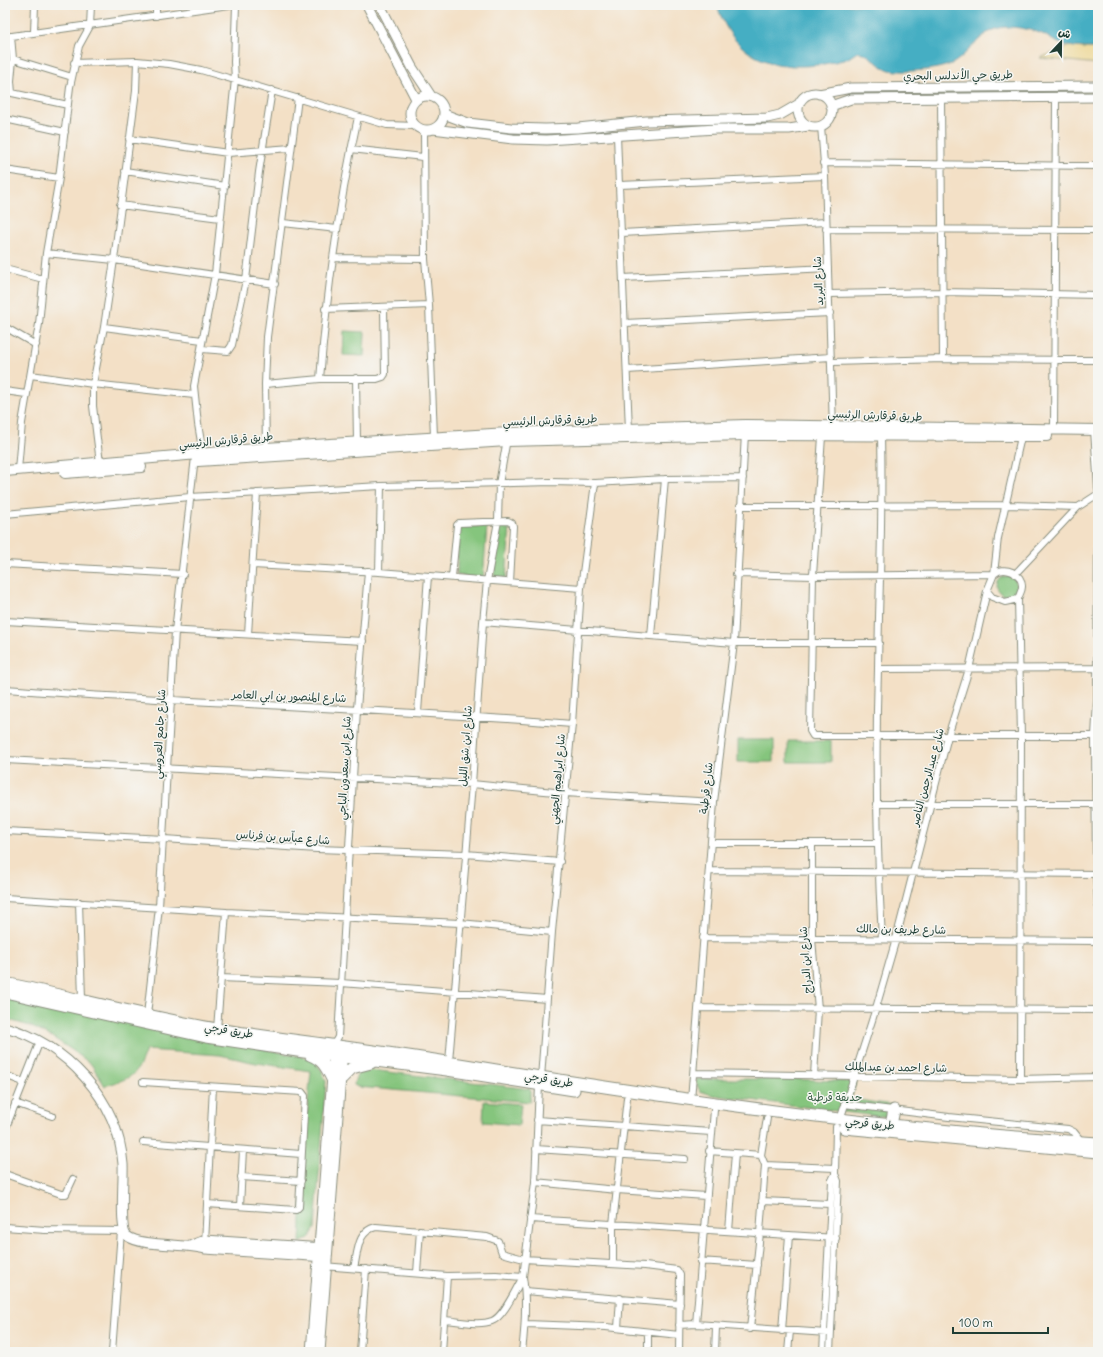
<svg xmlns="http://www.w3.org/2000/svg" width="1103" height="1357" font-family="Delius,'Playpen Sans Arabic',sans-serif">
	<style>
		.green { fill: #85c57d; stroke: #528158 }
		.sand { fill: #eeda9e; stroke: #868c69 }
		.water { fill: #44aec3; stroke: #32767c }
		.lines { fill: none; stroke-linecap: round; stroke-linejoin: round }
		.street-casing { stroke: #898e7d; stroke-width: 8 }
		.secondary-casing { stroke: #898e7d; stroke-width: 11 }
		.primary-casing { stroke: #898e7d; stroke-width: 12 }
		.highway-casing { stroke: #898e7d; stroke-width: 13 }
		.street { stroke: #fff; stroke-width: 6 }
		.secondary { stroke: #fff; stroke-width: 9 }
		.primary { stroke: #fff; stroke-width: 10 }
		.highway { stroke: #fff; stroke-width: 11 }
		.labels { text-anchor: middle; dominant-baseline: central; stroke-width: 3; stroke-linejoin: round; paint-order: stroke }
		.street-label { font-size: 11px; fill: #1f3d34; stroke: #f6f6f2 }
		.park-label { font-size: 11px; fill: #385f46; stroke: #f6f6f2 }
	</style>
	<rect width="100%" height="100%" fill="#f6f6f2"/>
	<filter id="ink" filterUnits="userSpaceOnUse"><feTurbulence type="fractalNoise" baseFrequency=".025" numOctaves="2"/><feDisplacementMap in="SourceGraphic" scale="8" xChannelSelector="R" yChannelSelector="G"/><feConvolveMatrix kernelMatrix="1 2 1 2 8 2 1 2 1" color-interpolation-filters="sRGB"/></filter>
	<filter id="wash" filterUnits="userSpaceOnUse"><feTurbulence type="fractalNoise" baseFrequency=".012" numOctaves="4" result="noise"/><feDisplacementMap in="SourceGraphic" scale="16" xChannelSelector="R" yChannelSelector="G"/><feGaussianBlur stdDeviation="0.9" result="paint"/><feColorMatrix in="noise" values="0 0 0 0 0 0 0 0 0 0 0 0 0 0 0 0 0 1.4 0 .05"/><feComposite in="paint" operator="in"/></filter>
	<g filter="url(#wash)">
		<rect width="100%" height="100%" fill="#f3e0c6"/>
		<path class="green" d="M 344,331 L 365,332 L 364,356 L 343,355 Z
			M 487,526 L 483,580 L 457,575 L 458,527 Z
			M 498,526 L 510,526 L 506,578 L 494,576 Z
			M997 586a10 10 0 1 1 20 0a10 10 0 1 1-20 0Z
			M 738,740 L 774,740 L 774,762 L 738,762 Z
			M 788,741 L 831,741 L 831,762 L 788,762 Z
			M 5,997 L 313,1059 L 322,1071 L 326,1081 L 315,1228 L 310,1237 L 300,1243 L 304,1144 L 311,1071 L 256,1063 L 220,1055 L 146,1050 C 136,1078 132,1077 105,1086 L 91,1064 L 72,1050 L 52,1037 L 30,1026 L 5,1019 Z
			M 363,1069 L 530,1089 L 530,1102 L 358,1087 L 354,1085 C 355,1078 357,1073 363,1069 Z
			M 697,1079 L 794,1079 L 856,1082 L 851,1099 L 893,1105 L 891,1118 L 712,1095 L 700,1091 L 696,1083 Z
			M 484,1101 L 521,1104 L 519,1125 L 483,1122 Z"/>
		<path class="sand" d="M 1070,46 L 1083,48 L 1098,48 L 1098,64 L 1040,58 Z"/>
		<path class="water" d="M 717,5 L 1098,5 L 1098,48 C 1086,48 1070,48 1059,43 C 1052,41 1047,35 1040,33 C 1029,29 1010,25 998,28 C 981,32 970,52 955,62 C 942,70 905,73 890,70 C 877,67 872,54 859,52 C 853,53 850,59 843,60 C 787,74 736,67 717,5 Z"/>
	</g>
	<g filter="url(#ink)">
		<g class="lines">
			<defs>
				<path id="street" d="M 156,5 L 156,16
					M 34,32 L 35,5
					M 11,36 L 13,59 L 11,81 L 12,93 L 68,105
					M 5,37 L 229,5
					M 13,59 L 72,77
					M 74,63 L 137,61 L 169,64 L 201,70 L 387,125 L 416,126
					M 941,98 L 943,359
					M 5,119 L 65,132
					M 821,126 L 825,176 L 833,429
					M 424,130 L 425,259 L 429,305 L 434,437
					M 617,136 L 629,430
					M 129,139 L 228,153 L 291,148
					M 351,149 L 423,157
					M 823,163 L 1098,166
					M 5,170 L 59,178
					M 125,171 L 225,186
					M 5,182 L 6,170
					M 620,185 L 825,176
					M 120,205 L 220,218
					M 283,223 L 337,229
					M 826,229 L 1098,230
					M 622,233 L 826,222
					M 46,253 L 114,260 L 275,284
					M 334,258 L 425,259
					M 5,269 L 43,279
					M 623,278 L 828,268
					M 829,294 L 942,292 L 1098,295
					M 325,309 L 429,305
					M 625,323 L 830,313
					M 5,327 L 36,345
					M 104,327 L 202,340
					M 202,349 L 228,351 L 232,345 L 246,280 L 259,172 L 272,90
					M 832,362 L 943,359 L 1098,360
					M 627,370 L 831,357
					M 31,375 L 93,384 L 194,395
					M 356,378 L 357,442
					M 320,379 C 327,291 339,203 358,117
					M 265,384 L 320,379 L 377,379 L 383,377 L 385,374 L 384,308
					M 5,391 L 26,394
					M 1054,430 L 1056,97
					M 1094,430 L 1098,489
					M 822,436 L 813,576 L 810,731 L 813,736 L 1098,736
					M 881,436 C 883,514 879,591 878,669 C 875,759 877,849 882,939
					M 266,448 L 265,384 L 267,337 L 298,98
					M 203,454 L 198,424 L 194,386 L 215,274 L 235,79 L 234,62 L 236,5
					M 100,463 L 93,406 L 93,384 L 104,327 L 114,260 L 136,91 L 137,61
					M 18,470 L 22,423 L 39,324 L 46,253 L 59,178 L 70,87 L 79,46 L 90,26 L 91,5
					M 740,506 L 1007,505 L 1078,507
					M 5,514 L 190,497 L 381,486 L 551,482 L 595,483 L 665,479 L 743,478
					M 1098,525 L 1097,701 L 1095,736 L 1096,874 L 1098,905
					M 5,564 L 183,574
					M 253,565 L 379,572 L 581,588
					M 379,572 L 381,486
					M 736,574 L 813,576 L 994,574 C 1004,565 1023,573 1022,587 C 1022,591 1019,595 1018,599 L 1021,736 L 1020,1079
					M 1015,574 L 1078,507 L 1098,494
					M 452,577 L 457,525 L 459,523 L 508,521 L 512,523 L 513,526 L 510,582
					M 987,591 L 992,597 L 1005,602 L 1018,599
					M 5,621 L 363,641
					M 483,622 L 734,643 L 879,643
					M 248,634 L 257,493
					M 651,636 L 665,479
					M 878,669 L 1098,668
					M 5,689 C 194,704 383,708 572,724
					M 418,712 L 428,576
					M 5,760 L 472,784 L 565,793 L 714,802
					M 876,804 L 1098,804
					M 5,831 L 164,839 L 317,849 L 466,854 L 560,862
					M 711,843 L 877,843
					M 812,843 L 812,939 L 818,1009 L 814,1076
					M 709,871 L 1098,874
					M 5,898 L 226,912 L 460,923 L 552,932
					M 79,902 L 82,999
					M 703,938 L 1098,941
					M 221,978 L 341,983 L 547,999
					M 699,1008 L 1098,1010
					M 147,1015 L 159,907 L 175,631 L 195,457
					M 217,1029 L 226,912
					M 334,1044 L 338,1037 L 357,709 L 368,571
					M 449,1062 L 472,784 L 483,622 L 487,581 L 498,521 L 499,484 L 507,439
					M 695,1073 L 1020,1079 L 1098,1077
					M 5,1075 L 23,1082
					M 541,1078 L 552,932 L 572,724 L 581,588 L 595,483
					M 143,1082 L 302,1092 L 305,1096 L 299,1207 L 296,1210 L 207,1204
					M 691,1101 L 714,802 L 734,643 L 745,433
					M 15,1103 L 52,1116
					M 844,1104 L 949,1117 L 1068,1129 L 1074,1132 L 1082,1142
					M 537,1120 L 711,1132
					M 840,1120 L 876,1008 L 896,939 L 948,736 L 969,669 L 987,591 L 994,574 L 998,538 L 1021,437
					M 5,1130 L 40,1041
					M 143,1142 L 301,1154
					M 536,1149 L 685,1159
					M 709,1151 L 761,1155
					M 765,1165 L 835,1168
					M 5,1174 L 61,1194 L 66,1194 L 73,1179
					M 241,1177 L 301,1181
					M 535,1182 L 617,1190 L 706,1196
					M 762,1201 L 830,1204
					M 240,1206 L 243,1150
					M 530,1219 L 836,1238
					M 5,1227 L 45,1230 L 123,1231
					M 729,1231 L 735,1153
					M 205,1243 L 213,1087
					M 700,1261 L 757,1265
					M 613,1264 L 613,1224 L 627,1098
					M 323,1266 L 447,1276 L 496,1275 L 523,1277
					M 354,1268 C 358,1252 357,1231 376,1227 L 487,1237 L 498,1241 L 502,1253 L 524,1259 L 645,1266 L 677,1270 L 680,1275 L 679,1352
					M 417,1273 L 420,1230
					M 525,1291 L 680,1304
					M 445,1320 C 459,1321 479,1326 492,1321 C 504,1317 516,1288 523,1277
					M 526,1324 L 606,1327 L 679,1335
					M 696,1324 L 714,1110
					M 679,1325 L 696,1324 L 827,1333
					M 618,1328 L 620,1298
					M 750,1329 L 760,1233 L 765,1165 L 761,1155 L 767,1118
					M 782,1331 L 789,1235
					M 112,1352 L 121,1231
					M 360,1352 L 366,1269
					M 442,1352 L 447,1276
					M 522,1352 C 525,1327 527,1302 523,1277 L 535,1182 L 539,1085
					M 648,1352 L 648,1333
					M 715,1352 L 716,1327
					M 788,1352 L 790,1331
					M 823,1352 L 832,1180 L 835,1174 L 836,1127
					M 830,1352 L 838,1181 L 835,1174"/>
				<path id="secondary" d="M 367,5 L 416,99
					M 380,5 L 412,67 L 431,96
					M798 110a17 17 0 1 1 34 0a17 17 0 1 1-34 0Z
					M 819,94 L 851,88 L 1098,86
					M410 113a17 17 0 1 1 34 0a17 17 0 1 1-34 0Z
					M 831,106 L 851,99 L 1098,97
					M 444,114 L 468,123 L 511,128 L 545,129 L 578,128 L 646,121 L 767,118 L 780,115 L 799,104
					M 433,129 L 513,139 L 547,140 L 716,129 L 789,129 L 808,126
					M 5,1027 C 66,1044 118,1099 123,1164 C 124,1177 119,1230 127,1236 C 142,1247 185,1243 205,1249 L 326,1257
					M 192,1245 L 205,1240 L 324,1248
					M 311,1352 L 334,1050
					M 320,1352 L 343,1050"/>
				<path id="primary" d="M 198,461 L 507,441 L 745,435 L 1047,436
					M 5,471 L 266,448 L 508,433 L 745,425 L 1098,430
					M 65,473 L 141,467"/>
				<path id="highway" d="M 5,983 C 76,998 146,1017 217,1029 C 295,1041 375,1050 453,1063 C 667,1098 881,1129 1098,1143
					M 5,992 L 206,1037 L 304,1052 L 447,1070 L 574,1090
					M 310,1055 C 323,1060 326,1067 332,1079
					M 342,1078 L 352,1068 L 371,1063
					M 891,1125 L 894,1110
					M 844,1128 L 1098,1152"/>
			</defs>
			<use href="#street" class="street-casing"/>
			<use href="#secondary" class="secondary-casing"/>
			<use href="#primary" class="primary-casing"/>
			<use href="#highway" class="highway-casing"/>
			<use href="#street" class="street"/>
			<use href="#secondary" class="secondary"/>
			<use href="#primary" class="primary"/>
			<use href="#highway" class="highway"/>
		</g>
	</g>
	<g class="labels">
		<g class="street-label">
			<text transform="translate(958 75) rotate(-1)">طريق حي الأندلس البحري</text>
			<text transform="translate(818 281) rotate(-93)">شارع البريد</text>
			<text transform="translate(875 415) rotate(2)">طريق قرقارش الرئيسي</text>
			<text transform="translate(550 420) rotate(-2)">طريق قرقارش الرئيسي</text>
			<text transform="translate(226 440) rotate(-5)">طريق قرقارش الرئيسي</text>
			<text transform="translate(289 696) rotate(2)">شارع المنصور بن ابي العامر</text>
			<text transform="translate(159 734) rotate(-87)">شارع جامع العروسي</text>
			<text transform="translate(465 746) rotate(-86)">شارع ابن شق الليل</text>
			<text transform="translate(344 768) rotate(-87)">شارع ابن سعدون الباجي</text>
			<text transform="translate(927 777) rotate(-75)">شارع عبدالرحمن الناصر</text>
			<text transform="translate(557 779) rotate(-85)">شارع ابراهيم الجهني</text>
			<text transform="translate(706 788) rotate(-84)">شارع قرطبة</text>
			<text transform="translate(283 837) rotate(4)">شارع عباّس بن فرناس</text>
			<text transform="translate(901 929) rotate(1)">شارع طريف بن مالك</text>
			<text transform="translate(805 960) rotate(-94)">شارع ابن الدراج</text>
			<text transform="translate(229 1030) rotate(9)">طريق قرجي</text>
			<text transform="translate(896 1067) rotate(1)">شارع احمد بن عبدالملك</text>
			<text transform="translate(549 1079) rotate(9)">طريق قرجي</text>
			<text transform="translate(870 1123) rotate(6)">طريق قرجي</text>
		</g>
		<g class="park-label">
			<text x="835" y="1097">حديقة قرطبة</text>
		</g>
	</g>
	<rect width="1103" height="1357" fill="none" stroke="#f6f6f2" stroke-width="20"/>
	<g transform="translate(1061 42) rotate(22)" stroke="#f6f6f2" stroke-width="3" paint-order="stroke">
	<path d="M0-3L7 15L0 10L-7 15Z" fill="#1f3d34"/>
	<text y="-6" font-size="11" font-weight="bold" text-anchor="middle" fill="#1f3d34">ش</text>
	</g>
	<path d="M953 1327v6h95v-6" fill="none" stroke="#1f3d34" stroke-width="2"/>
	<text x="959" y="1327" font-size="12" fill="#1f3d34" stroke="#f6f6f2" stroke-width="3" paint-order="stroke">100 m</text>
</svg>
